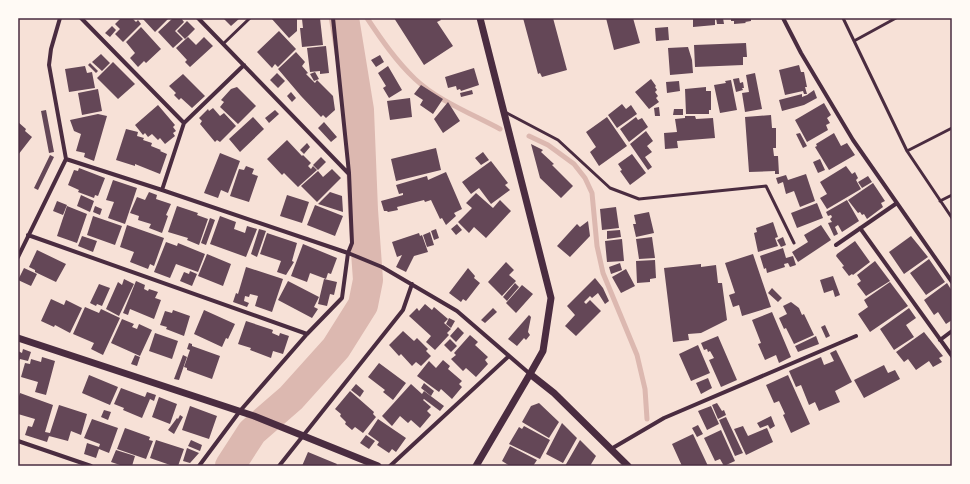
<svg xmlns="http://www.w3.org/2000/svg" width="970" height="484" font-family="Commissioner,sans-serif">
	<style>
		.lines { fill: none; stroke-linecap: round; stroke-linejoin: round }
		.stream { stroke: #dcb8b0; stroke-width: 5 }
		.river { stroke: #dcb8b0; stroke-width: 30 }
		.building { fill: #644757 }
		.service { stroke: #4a2c40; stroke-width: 3 }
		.minor { stroke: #4a2c40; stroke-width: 4 }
		.tertiary { stroke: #4a2c40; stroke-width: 7 }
		.neatline { fill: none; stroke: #4a2c40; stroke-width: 1.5 }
	</style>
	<rect width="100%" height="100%" fill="#f7e1d7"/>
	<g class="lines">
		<path class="stream" d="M 367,18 C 381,39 396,61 415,79 C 437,100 472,114 500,129
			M 529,136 L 548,145 L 574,164 L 585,178 L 592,193 L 597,246 L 603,273 L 637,355 L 645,389 L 647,419"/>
		<path class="river" d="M 230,466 L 252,432 L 291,398 L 336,348 L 363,305 L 368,280 L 363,210 L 359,110 L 344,18"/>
	</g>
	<path class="building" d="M 121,18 L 127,19 L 132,18 L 136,22 L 138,20 L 141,24 L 123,42 L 115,34 L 120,29 L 115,24 Z
		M 142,18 L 169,18 L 155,32 Z
		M 173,18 L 181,18 L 184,22 L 175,31 L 183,39 L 173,48 L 158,32 Z
		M 223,18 L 240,18 L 231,26 Z
		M 271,18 L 297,18 L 297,31 L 289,38 Z
		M 320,18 L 323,45 L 302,47 L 300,28 L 303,28 L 302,19 Z
		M 394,18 L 440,18 L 441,20 L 437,22 L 453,46 L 424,65 Z
		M 523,18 L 553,18 L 567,70 L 542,77 L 540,73 L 538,74 Z
		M 606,18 L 633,18 L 640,43 L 614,50 Z
		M 693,18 L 715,18 L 715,25 L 693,27 Z
		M 716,18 L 723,18 L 724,24 L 717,24 Z
		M 731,18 L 751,18 L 751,21 L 745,22 L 746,23 L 734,24 L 734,21 L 731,21 Z
		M 187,21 L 195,29 L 185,39 L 177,31 Z
		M 112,26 L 116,30 L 110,37 L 105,33 Z
		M 141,27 L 161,49 L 146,63 L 144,61 L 138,67 L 130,58 L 135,53 L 126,42 Z
		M 668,27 L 669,40 L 656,41 L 655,28 Z
		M 279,31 L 296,49 L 278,67 L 275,64 L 272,68 L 257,52 Z
		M 188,37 L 196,45 L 204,37 L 213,46 L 190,67 L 185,62 L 187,60 L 176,48 Z
		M 746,43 L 747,57 L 743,57 L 743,65 L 695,67 L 694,45 Z
		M 326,46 L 329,73 L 320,74 L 320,71 L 310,72 L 307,48 Z
		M 688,47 L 692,60 L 693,73 L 670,75 L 668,48 Z
		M 296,52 L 305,62 L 302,66 L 308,73 L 306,74 L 315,83 L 317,80 L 333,96 L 335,110 L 326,118 L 323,115 L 321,117 L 301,96 L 278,69 Z
		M 101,54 L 110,63 L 102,71 L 92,62 Z
		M 380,55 L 384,62 L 376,67 L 371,60 Z
		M 113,62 L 135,84 L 118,99 L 97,78 Z
		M 90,63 L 98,71 L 96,73 L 88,65 Z
		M 799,65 L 801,72 L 804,72 L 807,87 L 805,87 L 807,94 L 804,94 L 803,91 L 785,95 L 779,70 Z
		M 85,66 L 87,73 L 92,72 L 95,88 L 69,92 L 65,69 Z
		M 388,66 L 402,90 L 389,98 L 383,88 L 386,86 L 378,73 Z
		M 474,68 L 479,85 L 461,91 L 460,89 L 457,90 L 456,86 L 448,88 L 445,77 Z
		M 315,72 L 319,79 L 314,81 L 310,74 Z
		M 277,73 L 285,81 L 278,88 L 270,80 Z
		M 755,73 L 762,109 L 745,112 L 742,93 L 749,92 L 746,75 Z
		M 183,74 L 205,96 L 192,108 L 181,98 L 179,100 L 174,95 L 176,93 L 169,86 Z
		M 739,78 L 740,83 L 743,82 L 744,88 L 742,88 L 743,90 L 736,92 L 733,79 Z
		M 651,79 L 656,86 L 655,87 L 657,90 L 655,92 L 658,96 L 656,98 L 659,102 L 649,109 L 635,92 Z
		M 731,80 L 737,110 L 720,113 L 714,85 L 726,83 L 725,81 Z
		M 679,81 L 680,91 L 667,93 L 666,82 Z
		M 421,85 L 443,99 L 433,114 L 420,105 L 423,100 L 414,94 Z
		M 237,87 L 256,106 L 238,124 L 220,107 L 224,102 L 221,100 L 231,89 Z
		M 706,87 L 706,91 L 711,91 L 711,110 L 709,110 L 709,114 L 686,114 L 685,89 Z
		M 98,89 L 102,111 L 82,115 L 78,93 Z
		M 472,90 L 473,94 L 461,97 L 460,93 Z
		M 814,90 L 817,98 L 804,105 L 782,111 L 779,100 L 802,94 L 802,97 L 807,95 Z
		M 291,92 L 296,98 L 292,102 L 287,96 Z
		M 410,98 L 412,117 L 390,120 L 387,101 Z
		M 448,102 L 460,121 L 443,133 L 434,119 Z
		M 824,103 L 831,115 L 827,118 L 830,123 L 826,125 L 828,130 L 807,142 L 795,120 Z
		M 622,104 L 626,109 L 631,105 L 637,114 L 617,128 L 608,115 Z
		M 158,105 L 175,125 L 173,127 L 176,131 L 173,133 L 175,136 L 165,144 L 160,138 L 158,140 L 152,134 L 148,137 L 145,133 L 143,135 L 135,125 Z
		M 659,107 L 660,116 L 655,116 L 654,108 Z
		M 213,108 L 220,116 L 224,113 L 236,126 L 220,142 L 217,140 L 215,142 L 200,124 L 202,121 L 199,118 L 208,109 L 209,111 Z
		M 674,109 L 683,109 L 683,115 L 673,115 Z
		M 46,110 L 54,152 L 49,153 L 41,111 Z
		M 275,110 L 279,114 L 269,123 L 265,118 Z
		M 98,114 L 107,116 L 94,161 L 84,157 L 85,153 L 76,151 L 81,134 L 74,131 L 70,120 Z
		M 771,115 L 772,128 L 776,128 L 776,148 L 773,148 L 774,156 L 778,156 L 779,174 L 775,174 L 775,171 L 749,172 L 745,117 Z
		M 685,116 L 695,116 L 696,119 L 713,118 L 715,138 L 677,141 L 678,148 L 665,149 L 664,133 L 677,132 L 675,119 L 685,118 Z
		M 253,117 L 264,129 L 240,152 L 229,139 Z
		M 607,117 L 627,146 L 599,166 L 590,152 L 596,147 L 586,132 Z
		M 636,117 L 638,120 L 642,118 L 648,127 L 629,142 L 620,129 Z
		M 18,122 L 26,129 L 25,131 L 32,137 L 18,155 Z
		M 324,122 L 337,137 L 331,142 L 318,128 Z
		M 126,129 L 138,132 L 137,136 L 144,138 L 143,140 L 152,143 L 151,146 L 161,150 L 160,151 L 167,154 L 160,174 L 135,164 L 135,166 L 116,160 Z
		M 646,131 L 653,141 L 647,146 L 652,152 L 645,157 L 652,167 L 648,170 L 630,144 Z
		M 800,133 L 807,146 L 803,148 L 796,134 Z
		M 834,133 L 841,146 L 847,143 L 855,155 L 829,170 L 815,147 L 817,146 L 816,144 Z
		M 287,140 L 302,156 L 303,155 L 311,163 L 308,166 L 311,169 L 313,166 L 317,170 L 298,187 L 284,173 L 282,175 L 267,159 Z
		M 307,143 L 310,147 L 304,154 L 300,150 Z
		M 531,144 L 543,150 L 541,152 L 554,164 L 552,165 L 573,186 L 561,198 L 540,178 Z
		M 436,148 L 441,170 L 396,181 L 391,159 Z
		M 483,152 L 489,160 L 481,165 L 475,158 Z
		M 220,153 L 240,161 L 228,193 L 221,190 L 218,198 L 204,193 Z
		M 632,154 L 646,173 L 630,185 L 620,171 L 622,170 L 618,164 Z
		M 50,155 L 54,157 L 38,190 L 34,188 Z
		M 321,157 L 326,162 L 318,170 L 313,165 Z
		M 820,159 L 825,170 L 818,173 L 813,162 Z
		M 491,161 L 508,183 L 505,185 L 510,190 L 491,204 L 479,188 L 471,194 L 462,182 Z
		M 246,166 L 254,169 L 252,174 L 258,176 L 249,202 L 230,196 L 239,169 L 244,170 Z
		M 846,166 L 852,174 L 855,172 L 858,178 L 856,180 L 861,189 L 827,209 L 820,198 L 827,194 L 820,182 Z
		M 79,168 L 105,178 L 98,196 L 95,195 L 94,198 L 78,192 L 79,190 L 68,185 L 74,170 L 78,171 Z
		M 332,169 L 341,178 L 317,202 L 301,186 L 318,171 L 323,177 Z
		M 446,172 L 462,209 L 454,213 L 456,216 L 446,225 L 442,218 L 440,219 L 431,200 L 425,202 L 424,200 L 397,207 L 398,210 L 388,212 L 387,211 L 384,211 L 381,201 L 403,195 L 403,193 L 399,194 L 396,185 L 427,176 L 428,180 Z
		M 806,174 L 815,201 L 800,207 L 794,191 L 786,194 L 783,182 L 778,184 L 776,178 L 786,175 L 788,180 Z
		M 868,176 L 872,182 L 862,188 L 858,182 Z
		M 113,180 L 137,188 L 125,224 L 108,218 L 114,202 L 106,200 Z
		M 873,183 L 885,201 L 881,203 L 883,207 L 867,219 L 864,214 L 862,215 L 860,212 L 858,213 L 848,200 Z
		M 149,192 L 157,195 L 156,199 L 171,204 L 166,215 L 168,216 L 162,233 L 149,228 L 151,224 L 138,220 L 139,216 L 130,213 L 137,197 L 145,200 Z
		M 330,192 L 342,196 L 343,212 L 318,204 Z
		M 476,193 L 493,208 L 500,200 L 511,211 L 486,238 L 474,227 L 469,233 L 458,222 L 472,208 L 466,203 Z
		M 81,195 L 94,201 L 90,212 L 77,206 Z
		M 287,195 L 309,202 L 302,223 L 280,216 Z
		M 847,200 L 859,221 L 842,232 L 838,225 L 835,227 L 838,234 L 834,236 L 828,223 L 832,222 L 830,219 L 832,217 L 831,215 L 828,216 L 826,212 Z
		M 57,201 L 67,205 L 63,215 L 53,211 Z
		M 817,203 L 823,218 L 797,228 L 791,213 Z
		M 315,205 L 343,216 L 335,236 L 307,225 Z
		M 67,206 L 87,214 L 77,243 L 57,236 Z
		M 95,206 L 102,209 L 100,215 L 93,212 Z
		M 177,206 L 198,213 L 197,215 L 208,219 L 199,245 L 187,240 L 188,238 L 168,232 Z
		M 616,207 L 619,228 L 602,230 L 600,209 Z
		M 649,212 L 654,233 L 636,237 L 633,224 L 636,224 L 634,215 Z
		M 93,216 L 122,226 L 115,245 L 87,235 Z
		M 220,216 L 236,222 L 234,229 L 245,233 L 247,226 L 257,229 L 246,257 L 210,244 Z
		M 210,218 L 215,220 L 206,245 L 201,243 Z
		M 588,221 L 590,236 L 570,257 L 557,246 L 577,224 L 580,227 Z
		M 773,222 L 778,237 L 775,238 L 778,246 L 758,252 L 754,233 L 757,232 L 756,228 Z
		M 457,224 L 462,230 L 456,235 L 451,229 Z
		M 127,225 L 164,238 L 154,266 L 150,264 L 148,269 L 130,262 L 134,252 L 120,247 Z
		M 821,225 L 831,240 L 798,262 L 792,252 L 808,242 L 804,235 Z
		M 259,229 L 266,231 L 257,257 L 251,254 Z
		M 436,229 L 439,238 L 434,240 L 431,231 Z
		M 620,230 L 621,237 L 607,239 L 607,231 Z
		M 430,232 L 434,245 L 427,247 L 423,235 Z
		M 267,233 L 297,243 L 292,261 L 294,262 L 286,275 L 277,272 L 281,261 L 260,254 Z
		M 419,233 L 420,236 L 422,235 L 428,252 L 414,256 L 406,272 L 396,267 L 402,255 L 397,257 L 392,242 Z
		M 82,236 L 97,241 L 93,252 L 78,246 Z
		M 911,236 L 928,257 L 904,274 L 889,252 Z
		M 652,237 L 655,258 L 639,259 L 636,239 Z
		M 783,237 L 786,245 L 781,247 L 777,240 Z
		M 622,239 L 624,261 L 607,262 L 605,241 Z
		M 855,241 L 870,262 L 853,275 L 852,274 L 849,276 L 842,267 L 844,266 L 836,256 L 837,254 Z
		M 166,242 L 177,246 L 178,243 L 205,254 L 198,272 L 176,264 L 170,278 L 154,272 Z
		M 303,244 L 337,258 L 331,274 L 328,273 L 326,279 L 310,273 L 307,282 L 291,276 Z
		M 783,248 L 786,258 L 793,256 L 796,265 L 790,267 L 788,263 L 784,264 L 785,267 L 767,273 L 766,268 L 764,269 L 760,256 Z
		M 37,250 L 66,264 L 56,282 L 35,272 L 35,270 L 29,267 Z
		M 207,254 L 231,264 L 223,286 L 198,276 Z
		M 753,254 L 771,307 L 742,316 L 739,305 L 733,307 L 729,295 L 735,293 L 725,263 Z
		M 929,259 L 945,282 L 926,295 L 910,273 Z
		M 655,260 L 656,278 L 650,279 L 650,282 L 637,283 L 636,261 Z
		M 875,261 L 890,281 L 866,296 L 857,284 L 861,281 L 857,275 Z
		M 506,262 L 514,270 L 509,275 L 516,281 L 502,296 L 488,282 Z
		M 620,263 L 622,270 L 611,274 L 609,267 Z
		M 701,264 L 701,267 L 716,265 L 718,283 L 722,283 L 727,320 L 701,333 L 688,334 L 689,340 L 673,342 L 664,268 Z
		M 246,267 L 283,279 L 272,312 L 255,306 L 258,296 L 250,294 L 249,297 L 245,296 L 244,301 L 249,303 L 247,307 L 233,302 L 236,293 L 238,294 Z
		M 24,268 L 37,274 L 31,286 L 18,280 Z
		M 468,268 L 475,276 L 474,278 L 480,283 L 466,301 L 463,299 L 461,302 L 449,293 Z
		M 626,269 L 635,286 L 621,293 L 612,277 Z
		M 190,271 L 197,274 L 192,286 L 180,281 L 184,272 L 189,274 Z
		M 833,276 L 840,295 L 835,297 L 833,290 L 824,293 L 820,280 Z
		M 595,278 L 603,288 L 609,301 L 605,304 L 598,293 L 592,298 L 590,296 L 584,302 L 586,304 L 590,300 L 601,311 L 576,336 L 565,326 L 575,315 L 567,306 Z
		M 124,279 L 134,284 L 119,316 L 106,309 L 118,282 L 122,285 Z
		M 324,279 L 337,282 L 334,295 L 330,294 L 327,306 L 318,304 Z
		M 136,281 L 145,285 L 144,289 L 148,291 L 149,289 L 158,292 L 155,298 L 161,300 L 154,319 L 130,309 L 128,315 L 123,313 Z
		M 288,281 L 319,297 L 314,307 L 318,309 L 312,318 L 278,300 Z
		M 890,282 L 908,306 L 870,332 L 858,314 L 868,307 L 864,300 Z
		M 515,283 L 519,287 L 507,301 L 503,297 Z
		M 947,283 L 952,291 L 952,320 L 946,324 L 938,312 L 934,315 L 924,300 Z
		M 99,284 L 110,288 L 102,306 L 97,304 L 96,306 L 90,303 Z
		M 522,285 L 533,294 L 516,313 L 506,303 Z
		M 772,288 L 782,298 L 778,302 L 768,293 Z
		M 51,299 L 64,305 L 66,300 L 82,308 L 70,333 L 55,325 L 54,327 L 41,321 Z
		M 791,302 L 799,308 L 802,315 L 804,314 L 814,335 L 794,344 L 786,328 L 784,329 L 779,318 L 787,314 L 783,306 Z
		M 425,304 L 432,310 L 434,307 L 448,319 L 444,323 L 451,329 L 447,333 L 449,335 L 435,350 L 426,342 L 431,336 L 409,316 L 417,308 L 419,311 Z
		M 85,307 L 99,313 L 101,309 L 120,318 L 103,355 L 91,349 L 94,343 L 73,334 Z
		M 493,308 L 497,312 L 485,323 L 481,320 Z
		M 909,308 L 916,318 L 906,325 L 914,337 L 894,350 L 880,329 Z
		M 173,310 L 190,316 L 184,336 L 166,329 L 167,327 L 160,325 L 165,311 L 172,313 Z
		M 204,310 L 235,324 L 228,339 L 226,338 L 222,347 L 194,334 Z
		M 772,312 L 791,357 L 779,363 L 776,355 L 765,360 L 758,344 L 761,343 L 752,320 Z
		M 529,315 L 531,317 L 528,332 L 530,335 L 526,340 L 524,338 L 517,346 L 508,339 Z
		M 449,318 L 455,321 L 451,328 L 446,324 Z
		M 122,319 L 134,324 L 132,327 L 137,329 L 139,324 L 152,330 L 140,356 L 111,343 Z
		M 246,321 L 273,330 L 272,333 L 279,336 L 280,333 L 289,336 L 283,354 L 273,351 L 271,358 L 250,350 L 251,348 L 238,344 Z
		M 825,325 L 830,336 L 826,338 L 821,327 Z
		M 458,327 L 464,333 L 456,342 L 450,336 Z
		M 403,331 L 414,341 L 417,338 L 428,349 L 426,351 L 431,356 L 421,366 L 416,362 L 412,366 L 401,354 L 399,356 L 389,345 Z
		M 924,332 L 943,356 L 939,358 L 942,362 L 933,367 L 929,361 L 916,370 L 908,359 L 904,362 L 896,352 Z
		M 155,333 L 178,341 L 172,359 L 149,351 Z
		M 470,335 L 478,342 L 475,345 L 488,357 L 485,360 L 488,364 L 476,377 L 466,368 L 463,371 L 451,359 L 456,355 L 454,353 Z
		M 718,336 L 737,380 L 721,387 L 709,360 L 714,358 L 710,351 L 708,352 L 707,349 L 704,350 L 701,343 Z
		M 816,336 L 819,344 L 798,352 L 795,346 Z
		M 450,339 L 457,346 L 451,352 L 444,345 Z
		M 189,343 L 192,344 L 192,346 L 220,356 L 212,379 L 187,370 L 187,368 L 184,367 L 190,350 L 187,349 Z
		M 698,345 L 710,373 L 691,381 L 679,354 Z
		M 23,349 L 31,352 L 28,361 L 20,359 L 18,363 L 18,351 L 22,353 Z
		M 836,350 L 852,382 L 835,391 L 840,402 L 819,411 L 815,402 L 809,405 L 801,385 L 796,387 L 789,371 L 821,357 L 824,365 L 834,361 L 830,353 Z
		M 135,355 L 140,357 L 137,366 L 131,364 Z
		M 183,355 L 187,357 L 179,380 L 174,379 Z
		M 42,357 L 55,361 L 46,395 L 35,392 L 38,382 L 21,377 L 25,363 L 30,364 L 31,359 L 41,362 Z
		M 443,360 L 450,366 L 448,369 L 462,381 L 459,384 L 462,387 L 452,399 L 441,389 L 439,392 L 417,376 L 429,361 L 436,368 Z
		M 379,363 L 406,383 L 393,400 L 383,392 L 385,390 L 368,377 Z
		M 884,365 L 888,373 L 895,370 L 900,379 L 864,398 L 854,380 Z
		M 89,375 L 118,387 L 110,405 L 82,393 Z
		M 788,375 L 810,424 L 791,433 L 783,415 L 785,414 L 779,401 L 774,403 L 766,385 Z
		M 708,378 L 712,388 L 701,394 L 696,383 Z
		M 424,383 L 434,391 L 431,396 L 421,388 Z
		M 356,384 L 364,391 L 360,397 L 351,390 Z
		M 411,384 L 422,394 L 424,391 L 444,406 L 440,411 L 424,399 L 423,400 L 431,407 L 427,411 L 431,415 L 420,428 L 411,420 L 408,423 L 400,416 L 392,426 L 382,416 Z
		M 121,388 L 145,397 L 147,392 L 156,395 L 154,401 L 150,399 L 142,418 L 123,410 L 124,408 L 114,404 Z
		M 350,391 L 374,412 L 373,414 L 376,417 L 363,433 L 355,427 L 352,430 L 345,424 L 346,422 L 340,416 L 341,414 L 335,409 Z
		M 20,393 L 53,405 L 45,432 L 50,433 L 47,442 L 25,435 L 28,426 L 32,427 L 35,419 L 18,414 L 18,399 Z
		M 159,397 L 177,404 L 170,424 L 152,417 Z
		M 539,403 L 559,422 L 549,438 L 522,422 L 531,406 Z
		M 717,403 L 722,411 L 724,410 L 726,415 L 718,419 L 712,405 Z
		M 59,405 L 87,414 L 81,435 L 71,431 L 68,441 L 49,436 Z
		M 190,406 L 217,416 L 209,439 L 182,430 Z
		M 711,406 L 719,424 L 707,430 L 698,411 Z
		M 104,410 L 111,412 L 108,420 L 101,417 Z
		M 180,415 L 183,417 L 174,434 L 168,430 L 177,418 L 178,419 Z
		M 771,416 L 775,426 L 770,429 L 768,425 L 760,428 L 757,423 Z
		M 726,417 L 743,453 L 735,456 L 719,420 Z
		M 92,419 L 118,428 L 109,453 L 99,449 L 96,458 L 84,454 L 87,443 L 99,447 L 100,444 L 84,438 Z
		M 378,419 L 406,438 L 396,452 L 392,449 L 389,453 L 377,445 L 379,442 L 368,434 Z
		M 562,423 L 577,438 L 563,463 L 546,454 Z
		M 698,425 L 703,434 L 697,437 L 692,428 Z
		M 524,426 L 550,440 L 540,459 L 509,444 L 519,427 L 522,429 Z
		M 743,426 L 748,436 L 767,428 L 773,442 L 746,455 L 734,429 Z
		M 125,428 L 150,437 L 149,440 L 153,441 L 146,459 L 117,449 Z
		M 721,430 L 735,461 L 724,466 L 720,459 L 715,461 L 704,438 Z
		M 693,434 L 708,466 L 682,466 L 672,444 Z
		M 366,435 L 375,441 L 369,449 L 360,443 Z
		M 156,440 L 184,449 L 178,466 L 173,466 L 150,458 Z
		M 191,440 L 202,445 L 200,451 L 188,446 Z
		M 580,440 L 596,456 L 590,466 L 565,466 Z
		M 510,446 L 537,460 L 533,466 L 510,466 L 502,461 Z
		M 187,448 L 199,453 L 190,463 L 183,461 Z
		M 116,450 L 135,456 L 132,466 L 123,466 L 111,462 Z
		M 308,452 L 337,464 L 336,466 L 302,466 Z"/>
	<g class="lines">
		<path class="service" d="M 843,18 L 907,151 L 952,218
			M 854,41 L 896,18
			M 223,44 L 250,18
			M 505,112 L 558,140 L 610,188 L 639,199 L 766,186 L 794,243
			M 907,151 L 952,128
			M 940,201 L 952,195"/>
		<path class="minor" d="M 60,18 L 51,49 L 49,65 L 66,159
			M 81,18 L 184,123
			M 198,18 L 348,173
			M 783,18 L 801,53 L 853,140 L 952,282
			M 162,190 L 184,123 L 244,65
			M 860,228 L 952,356
			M 28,235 L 307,334
			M 836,245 L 897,203
			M 18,257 L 66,159 L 162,190 L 348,253 L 382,267 L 457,311 L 530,374
			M 940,340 L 952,331
			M 18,441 L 91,466
			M 611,449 L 664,418 L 856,336
			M 199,466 L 240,411 L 307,334 L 342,298 L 348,253 L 352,243 L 349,173 L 333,18
			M 279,466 L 403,310 L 412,284
			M 390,466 L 509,356"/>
		<path class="tertiary" d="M 480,18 L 551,298 L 543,351 L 530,374 L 554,393 L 628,466
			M 18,338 L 254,416 L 378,466
			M 476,466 L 530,374"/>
	</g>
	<rect width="970" height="484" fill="none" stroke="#fffaf5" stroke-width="38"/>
	<rect x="19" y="19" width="932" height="446" class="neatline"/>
</svg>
